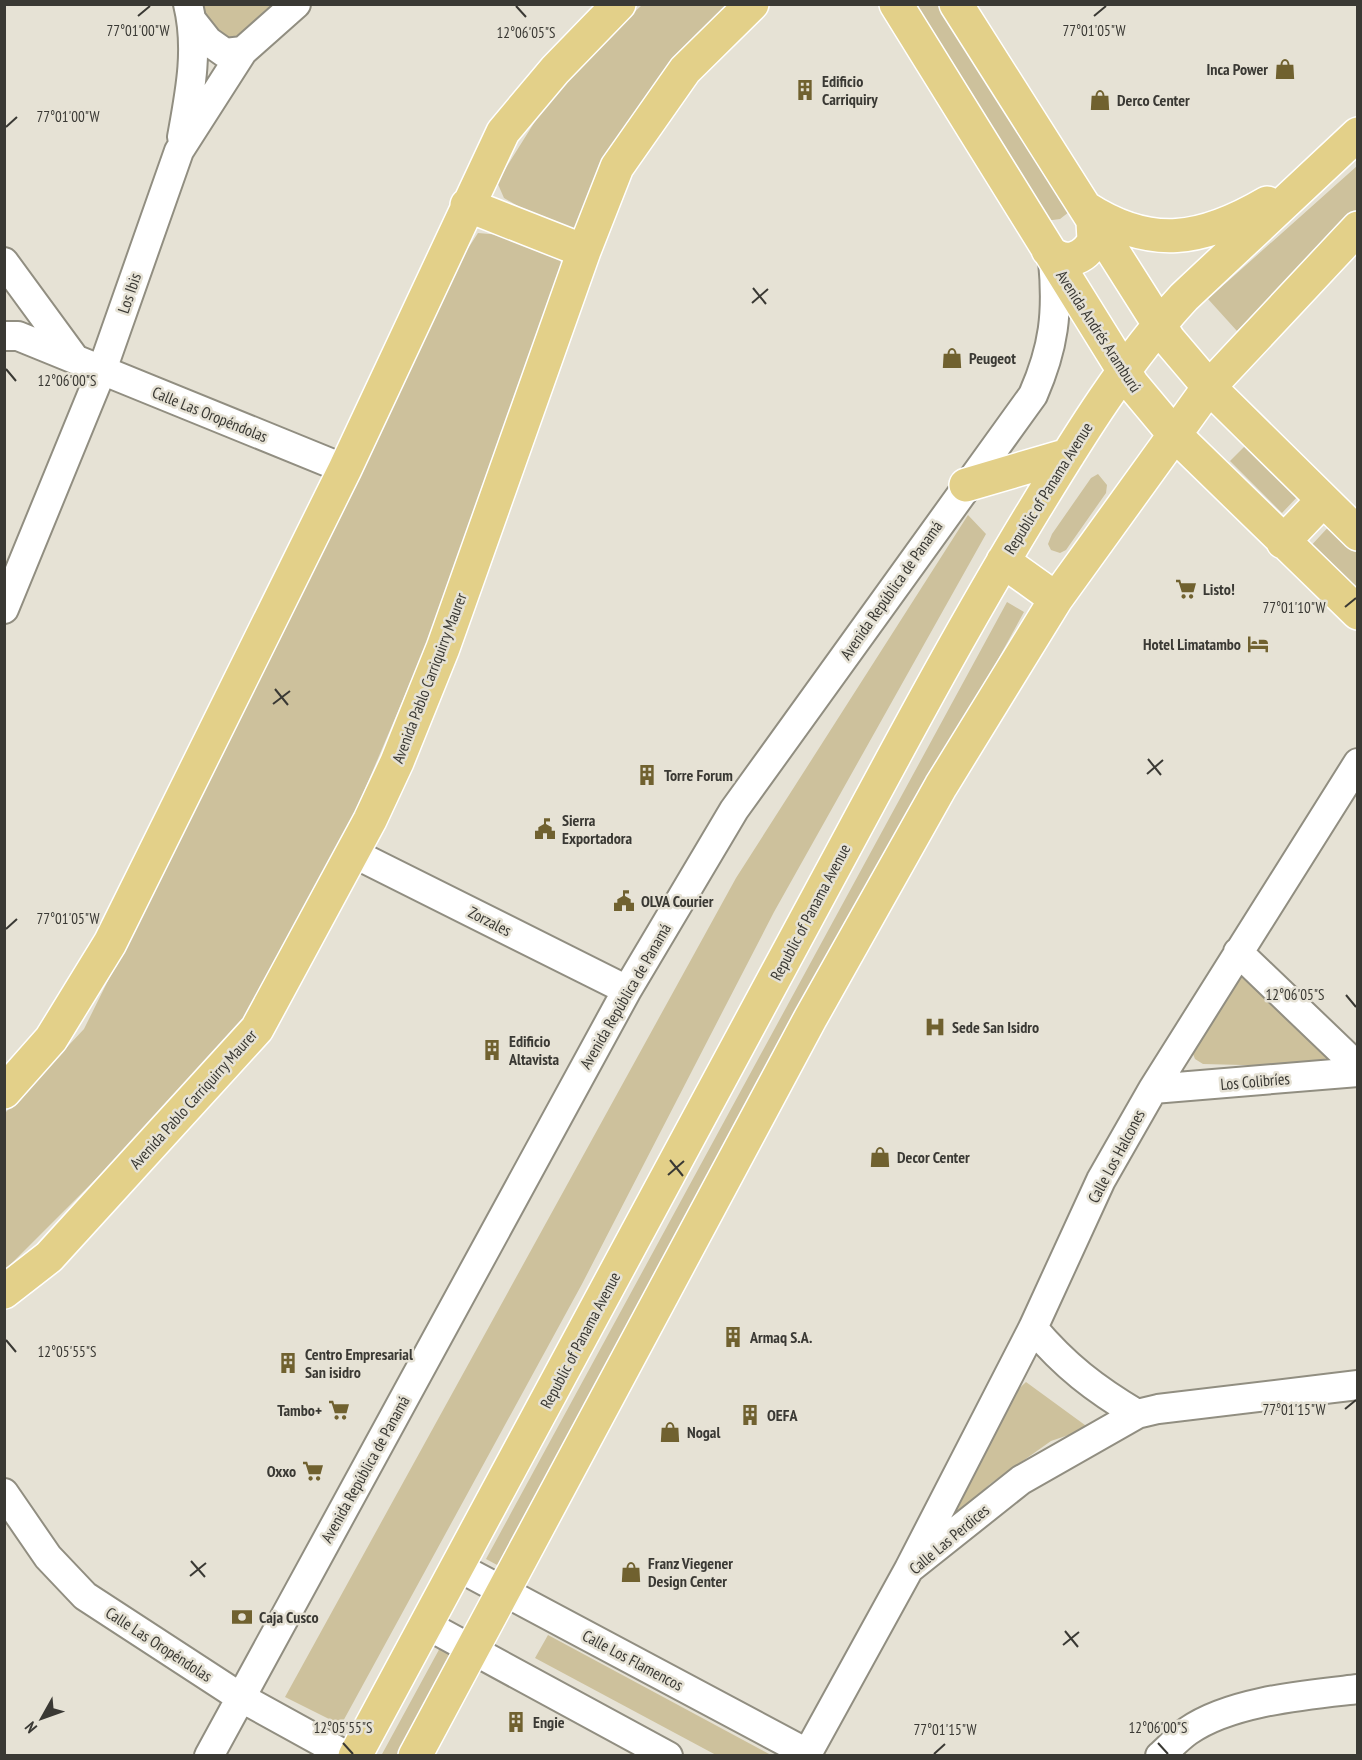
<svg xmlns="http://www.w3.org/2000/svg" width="1362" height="1760" font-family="'PT Sans Narrow',sans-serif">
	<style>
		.green { fill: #cdc19c }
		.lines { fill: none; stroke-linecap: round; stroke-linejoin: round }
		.minor-casing { stroke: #918e81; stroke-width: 32 }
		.major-casing { stroke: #fff; stroke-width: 36 }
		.minor { stroke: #fff; stroke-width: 28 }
		.major { stroke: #e3d089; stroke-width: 33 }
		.ticks { fill: none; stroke: #3a3934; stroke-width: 2 }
		.labels { text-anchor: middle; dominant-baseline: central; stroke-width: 5; stroke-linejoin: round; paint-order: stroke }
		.poi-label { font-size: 16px; font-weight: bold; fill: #3a3934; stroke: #e6e2d5; text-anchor: start }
		.street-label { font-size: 16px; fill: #3a3934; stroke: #e6e2d5 }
		.ticks-label { font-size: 15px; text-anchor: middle; fill: #3a3934; stroke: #e6e2d5; stroke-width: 5; stroke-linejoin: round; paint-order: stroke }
	</style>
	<rect width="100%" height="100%" fill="#e6e2d5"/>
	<path class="green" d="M 196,5 L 274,5 L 250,31 L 220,42 Z
		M 642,5 L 734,5 L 576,231 L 554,227 L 504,198 L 497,182 L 561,80 Z
		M 911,5 L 950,5 L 1069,212 L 1060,219 L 1045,221 Z
		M 1357,166 L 1357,210 L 1237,331 L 1208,299 Z
		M 478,233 L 512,236 L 556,249 L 562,266 L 436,622 L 353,817 L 247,1015 L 172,1103 L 5,1270 L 5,1113 L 84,1029 L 252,691 L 454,270 Z
		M 1249,442 L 1300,494 L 1282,513 L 1230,461 Z
		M 1098,474 L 1107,485 L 1106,493 L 1066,550 L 1060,553 L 1051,550 L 1048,544 L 1052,534 L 1091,478 Z
		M 968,515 L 986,534 L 774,912 L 582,1284 L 341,1725 L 285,1697 L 736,878 Z
		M 1333,522 L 1357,546 L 1357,598 L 1308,549 Z
		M 1007,602 L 1024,612 L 499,1566 L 486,1559 Z
		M 1243,972 L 1337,1056 L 1322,1067 L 1203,1064 L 1195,1059 L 1193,1054 L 1196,1047 Z
		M 1026,1382 L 1089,1428 L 1051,1441 L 990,1484 L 956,1517 L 950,1504 L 1007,1400 Z
		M 548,1635 L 771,1755 L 716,1755 L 535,1658 Z
		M 441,1646 L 454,1655 L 399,1755 L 381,1756 Z"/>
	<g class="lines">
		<defs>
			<path id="minor" d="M 193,22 L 208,41 L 225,53 L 243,51
				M 182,137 C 190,93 199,49 188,4
				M 4,262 L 75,359
				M 4,336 L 18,336 L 345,469
				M 4,609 L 102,370 L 179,151 L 243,51 L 296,4
				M 353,853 L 627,990
				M 1238,952 L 1358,1067
				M 1153,1089 L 1358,1072
				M 1033,1328 C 1065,1366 1095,1389 1137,1414
				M 4,1493 L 48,1557 L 85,1596 L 240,1697 L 347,1756
				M 458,1567 L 807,1753
				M 909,1569 L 1033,1328 L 1101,1180 L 1153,1089 L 1358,763
				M 425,1624 L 668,1756
				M 209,1756 L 627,990 L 734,810 L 1033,395 C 1054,347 1058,313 1053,260
				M 806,1756 L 909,1569 L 1021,1480 L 1137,1414 L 1158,1409 L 1358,1385
				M 1160,1756 C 1169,1748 1178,1738 1188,1731 C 1231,1701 1306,1695 1358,1689"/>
			<path id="major" d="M 896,4 L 1132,384 L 1173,433 L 1358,613
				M 956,4 L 1169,340 L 1209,387 L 1358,534
				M 467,205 L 584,251
				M 1086,208 C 1151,250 1202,241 1267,203
				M 1048,250 C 1063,266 1085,260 1094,240 L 1093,222
				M 966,485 L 1068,455
				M 1283,542 L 1323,500
				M 1003,561 L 1056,599
				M 4,1092 L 51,1039 L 110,943 L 345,469 L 503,132 L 555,70 L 619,4
				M 4,1292 L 49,1257 L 257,1029 L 370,820 L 397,762 L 443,648 L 584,251 L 617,167 L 685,70 L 752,4
				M 355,1756 C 510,1465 668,1176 824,886 C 892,760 959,633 1034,510 C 1079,436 1125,361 1184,297 L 1358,134
				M 415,1756 L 810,1019 L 941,786 L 1056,599 L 1209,387 L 1358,228"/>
		</defs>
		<use href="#minor" class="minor-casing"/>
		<use href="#major" class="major-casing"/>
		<use href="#minor" class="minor"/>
		<use href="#major" class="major"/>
	</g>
	<path class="ticks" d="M 516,6 L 526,17M 138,16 L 150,6M 1094,16 L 1106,6M 6,127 L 17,117M 753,288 L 766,304M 752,303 L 768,289M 6,369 L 16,381M 1345,607 L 1356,598M 275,689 L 288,705M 273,704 L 290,691M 1148,759 L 1161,775M 1147,774 L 1163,760M 6,929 L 17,919M 1346,995 L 1356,1007M 670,1160 L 683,1176M 668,1175 L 684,1161M 6,1340 L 16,1352M 1345,1409 L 1356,1400M 191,1561 L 205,1577M 190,1576 L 206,1563M 1065,1631 L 1078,1647M 1063,1645 L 1079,1632M 343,1743 L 353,1754M 1158,1743 L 1168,1754M 934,1754 L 945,1744"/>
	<defs>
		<symbol id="shop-bare" viewBox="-9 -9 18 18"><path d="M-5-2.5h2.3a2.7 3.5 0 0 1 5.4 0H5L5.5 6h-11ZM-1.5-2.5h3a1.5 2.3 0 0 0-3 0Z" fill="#70612f" stroke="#e6e2d5" stroke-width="2.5" paint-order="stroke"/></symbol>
		<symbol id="building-bare" viewBox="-9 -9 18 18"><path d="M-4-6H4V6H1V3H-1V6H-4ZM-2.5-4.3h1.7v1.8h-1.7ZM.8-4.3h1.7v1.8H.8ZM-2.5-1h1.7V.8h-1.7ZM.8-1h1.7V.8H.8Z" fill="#70612f" stroke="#e6e2d5" stroke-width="2.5" paint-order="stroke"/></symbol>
		<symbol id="supermarket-bare" viewBox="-9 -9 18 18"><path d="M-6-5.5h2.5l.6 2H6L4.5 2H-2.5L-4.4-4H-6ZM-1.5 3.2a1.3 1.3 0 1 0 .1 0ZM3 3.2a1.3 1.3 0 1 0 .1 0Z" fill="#70612f" stroke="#e6e2d5" stroke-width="2.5" paint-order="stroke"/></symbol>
		<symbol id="hotel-bare" viewBox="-9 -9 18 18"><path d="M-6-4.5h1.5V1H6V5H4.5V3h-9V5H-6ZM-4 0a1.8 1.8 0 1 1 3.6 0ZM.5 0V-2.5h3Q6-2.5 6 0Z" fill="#70612f" stroke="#e6e2d5" stroke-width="2.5" paint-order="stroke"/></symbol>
		<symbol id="civic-bare" viewBox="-9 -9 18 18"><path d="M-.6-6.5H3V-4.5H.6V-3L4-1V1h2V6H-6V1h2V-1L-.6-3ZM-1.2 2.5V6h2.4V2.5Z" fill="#70612f" stroke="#e6e2d5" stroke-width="2.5" paint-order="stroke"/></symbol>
		<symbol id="hospital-bare" viewBox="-9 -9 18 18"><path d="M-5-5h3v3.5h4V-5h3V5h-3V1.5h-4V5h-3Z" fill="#70612f" stroke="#e6e2d5" stroke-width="2.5" paint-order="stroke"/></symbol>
		<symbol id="bank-bare" viewBox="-9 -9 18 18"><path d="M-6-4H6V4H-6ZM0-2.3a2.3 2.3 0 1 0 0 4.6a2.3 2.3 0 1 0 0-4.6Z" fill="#70612f" stroke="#e6e2d5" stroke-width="2.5" paint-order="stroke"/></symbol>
	</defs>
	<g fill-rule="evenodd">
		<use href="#shop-bare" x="1270" y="54" width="30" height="30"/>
		<use href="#building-bare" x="790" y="75" width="30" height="30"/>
		<use href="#shop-bare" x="1085" y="85" width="30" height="30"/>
		<use href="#shop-bare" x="937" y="343" width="30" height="30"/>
		<use href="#supermarket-bare" x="1171" y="574" width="30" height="30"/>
		<use href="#hotel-bare" x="1243" y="629" width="30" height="30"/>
		<use href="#building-bare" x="632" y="760" width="30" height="30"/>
		<use href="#civic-bare" x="530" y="814" width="30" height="30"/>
		<use href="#civic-bare" x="609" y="886" width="30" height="30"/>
		<use href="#hospital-bare" x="920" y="1012" width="30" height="30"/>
		<use href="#building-bare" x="477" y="1035" width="30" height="30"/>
		<use href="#shop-bare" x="865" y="1142" width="30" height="30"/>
		<use href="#building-bare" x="718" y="1322" width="30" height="30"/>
		<use href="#building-bare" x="273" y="1348" width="30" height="30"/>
		<use href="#supermarket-bare" x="324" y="1395" width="30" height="30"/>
		<use href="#building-bare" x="735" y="1400" width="30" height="30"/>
		<use href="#shop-bare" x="655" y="1417" width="30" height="30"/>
		<use href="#supermarket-bare" x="298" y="1456" width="30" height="30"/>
		<use href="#shop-bare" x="616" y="1557" width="30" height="30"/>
		<use href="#bank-bare" x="227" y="1602" width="30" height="30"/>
		<use href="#building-bare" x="501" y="1707" width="30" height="30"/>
	</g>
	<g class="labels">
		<g class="poi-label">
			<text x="1268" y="69" text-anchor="end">Inca Power</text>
			<text x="822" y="81">Edificio<tspan x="822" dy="18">Carriquiry</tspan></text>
			<text x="1117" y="100">Derco Center</text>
			<text x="969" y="358">Peugeot</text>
			<text x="1203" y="589">Listo!</text>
			<text x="1241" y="644" text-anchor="end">Hotel Limatambo</text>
			<text x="664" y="775">Torre Forum</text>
			<text x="562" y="820">Sierra<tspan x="562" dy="18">Exportadora</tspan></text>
			<text x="641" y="901">OLVA Courier</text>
			<text x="952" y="1027">Sede San Isidro</text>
			<text x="509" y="1041">Edificio<tspan x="509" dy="18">Altavista</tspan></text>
			<text x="897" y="1157">Decor Center</text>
			<text x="750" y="1337">Armaq S.A.</text>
			<text x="305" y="1354">Centro Empresarial<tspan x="305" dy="18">San isidro</tspan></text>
			<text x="322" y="1410" text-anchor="end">Tambo+</text>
			<text x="767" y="1415">OEFA</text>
			<text x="687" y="1432">Nogal</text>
			<text x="296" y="1471" text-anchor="end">Oxxo</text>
			<text x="648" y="1563">Franz Viegener<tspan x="648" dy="18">Design Center</tspan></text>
			<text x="259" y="1617">Caja Cusco</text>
			<text x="533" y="1722">Engie</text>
		</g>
		<g class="street-label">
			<text transform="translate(129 293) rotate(-71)">Los Ibis</text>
			<text transform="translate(1099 331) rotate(57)">Avenida Andrés Aramburú</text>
			<text transform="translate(210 414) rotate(22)">Calle Las Oropéndolas</text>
			<text transform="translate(1048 488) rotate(-58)">Republic of Panama Avenue</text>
			<text transform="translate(891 590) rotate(-55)">Avenida República de Panamá</text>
			<text transform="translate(429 678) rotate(-69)">Avenida Pablo Carriquirry Maurer</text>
			<text transform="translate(810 912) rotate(-62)">Republic of Panama Avenue</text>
			<text transform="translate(490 921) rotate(27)">Zorzales</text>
			<text transform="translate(625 996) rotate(-60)">Avenida República de Panamá</text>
			<text transform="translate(1255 1081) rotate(-5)">Los Colibríes</text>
			<text transform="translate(193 1099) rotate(-48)">Avenida Pablo Carriquirry Maurer</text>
			<text transform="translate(1116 1156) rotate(-62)">Calle Los Halcones</text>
			<text transform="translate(580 1340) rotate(-62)">Republic of Panama Avenue</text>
			<text transform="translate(365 1469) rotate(-61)">Avenida República de Panamá</text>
			<text transform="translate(949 1539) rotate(-40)">Calle Las Perdices</text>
			<text transform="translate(159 1644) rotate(33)">Calle Las Oropéndolas</text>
			<text transform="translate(633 1660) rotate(28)">Calle Los Flamencos</text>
		</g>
	</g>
	<g class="ticks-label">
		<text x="138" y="36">77°01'00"W</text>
		<text x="1094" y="36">77°01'05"W</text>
		<text x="526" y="38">12°06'05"S</text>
		<text x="68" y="122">77°01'00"W</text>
		<text x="67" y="386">12°06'00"S</text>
		<text x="1294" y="613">77°01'10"W</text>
		<text x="68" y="924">77°01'05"W</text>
		<text x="1295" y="1000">12°06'05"S</text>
		<text x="67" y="1357">12°05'55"S</text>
		<text x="1294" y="1415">77°01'15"W</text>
		<text x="343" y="1733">12°05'55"S</text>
		<text x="1158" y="1733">12°06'00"S</text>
		<text x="945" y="1735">77°01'15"W</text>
	</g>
	<rect width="1362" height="1760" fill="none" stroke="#3a3934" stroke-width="12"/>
	<g transform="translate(42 1718) rotate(230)" stroke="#e6e2d5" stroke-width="4.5" paint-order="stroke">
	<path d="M0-4.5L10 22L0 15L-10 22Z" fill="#3a3934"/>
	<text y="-9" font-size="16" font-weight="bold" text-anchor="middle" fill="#3a3934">N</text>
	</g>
</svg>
